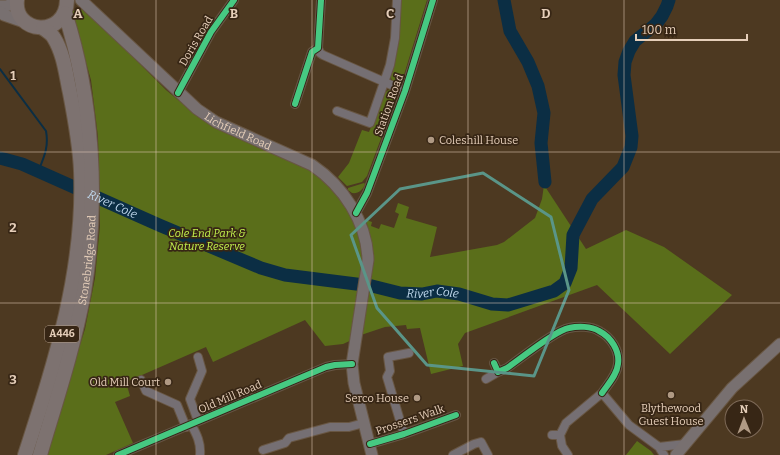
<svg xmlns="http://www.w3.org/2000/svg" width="780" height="455" font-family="Bitter,serif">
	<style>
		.green { fill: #5a6e1a }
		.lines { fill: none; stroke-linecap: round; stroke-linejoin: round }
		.stream { stroke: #0b2e44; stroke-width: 2 }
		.river { stroke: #0b2e44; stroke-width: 13 }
		.street-casing { stroke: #685643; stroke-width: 10 }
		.secondary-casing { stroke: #685643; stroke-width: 13 }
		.highway-casing { stroke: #685643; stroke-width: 16 }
		.street { stroke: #756f73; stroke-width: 8 }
		.secondary { stroke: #787070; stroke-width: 11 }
		.highway { stroke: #7d7270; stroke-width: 14 }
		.cycleway-casing { stroke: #372615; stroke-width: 8 }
		.cycleway { stroke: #46c982; stroke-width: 6 }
		.marked { fill: none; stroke: #5a9588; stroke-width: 3; stroke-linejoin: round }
		.grid { fill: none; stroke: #e5ceb9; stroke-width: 1; stroke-opacity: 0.55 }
		.poi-dot { fill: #b09a84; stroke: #372615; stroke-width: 1.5 }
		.labels { text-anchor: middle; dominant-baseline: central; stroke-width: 3.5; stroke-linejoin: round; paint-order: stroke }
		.shield { fill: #372615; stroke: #b19c88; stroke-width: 1 }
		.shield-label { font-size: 10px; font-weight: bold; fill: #e5ceb9 }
		.street-label { font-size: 11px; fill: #e5ceb9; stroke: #372615 }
		.poi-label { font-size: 11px; fill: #e5ceb9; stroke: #372615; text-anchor: end }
		.park-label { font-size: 11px; font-style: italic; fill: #c3f34e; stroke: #372615 }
		.water-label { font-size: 12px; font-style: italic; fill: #bfd7ec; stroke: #372615 }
		.grid-label { font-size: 13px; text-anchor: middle; font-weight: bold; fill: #e5ceb9; stroke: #372615; stroke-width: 3.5; stroke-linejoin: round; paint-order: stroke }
	</style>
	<rect width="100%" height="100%" fill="#4d3921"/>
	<path class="green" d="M 401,0 L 427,0 L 403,78 L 398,84 C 393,83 391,80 390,74 L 400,28 Z
		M 79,9 L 84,10 L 95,19 L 166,90 L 194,113 L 277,153 L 307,169 L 320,176 L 333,188 L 355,222 L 365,257 L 354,339 L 343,344 L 325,346 L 305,320 L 213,362 L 206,347 L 126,382 L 130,396 L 115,402 L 133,443 L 106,455 L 45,455 L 85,329 L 95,278 L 100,225 L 98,137 L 91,80 L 73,18 L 73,11 Z
		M 390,89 L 395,92 L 395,101 L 367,176 L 362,182 L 347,186 L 338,177 L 349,163 L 362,130 L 369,132 L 384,93 Z
		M 364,183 L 365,184 C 363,190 358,194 352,193 L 348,190 L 348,188 Z
		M 544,185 L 586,249 L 626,230 L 664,247 L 732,295 L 670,354 L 597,285 L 465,333 L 458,344 L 463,366 L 431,374 L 420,328 L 407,329 L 406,325 L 385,327 L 361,335 L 373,265 L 372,244 L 366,220 L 372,222 L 371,226 L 379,229 L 381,224 L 394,228 L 399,214 L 395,212 L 398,203 L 409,207 L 406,218 L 437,227 L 430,257 L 497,245 L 504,242 L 535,218 L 542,199 Z
		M 637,441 L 651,451 L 654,455 L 626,455 Z"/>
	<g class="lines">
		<path class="stream" d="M 0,69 L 46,131 C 49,147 44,157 38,172"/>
		<g class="river">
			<path d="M 504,0 L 510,31 L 528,62 L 538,86 L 544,113 L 541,143 L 545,182"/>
			<path id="s1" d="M 0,158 L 22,164 L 159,225 L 261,268 L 285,275 L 372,286 L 400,293 L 422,294 L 437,291 L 459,294 L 492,304 L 508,305 L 554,291 L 565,283 L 571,268 L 573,235 L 592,199 L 623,167 L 631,147 L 632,136 L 624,75 L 625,62 L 629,51 L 635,41 L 656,24 L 662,16 L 667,6 L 669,0"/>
		</g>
		<defs>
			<path id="street" d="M 318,48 L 320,53 L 323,55 L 405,91
				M 178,93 L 211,32 L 234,0
				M 295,104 L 312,52 L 318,48 L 321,0
				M 337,111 L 370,123 L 390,65 L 395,38 L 397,0
				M 356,213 L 367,193 L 405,91 L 433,0
				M 198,357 L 202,371 L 190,399 L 198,421
				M 494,363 L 498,372 L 507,368 C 520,359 556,330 569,328 C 578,326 591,326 599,331 C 611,337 620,351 618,364 C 617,375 608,384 602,393
				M 486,379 L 498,372
				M 141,380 L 146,391 L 177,405 L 186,427
				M 191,424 C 197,435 201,443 200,455
				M 404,434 L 387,377 L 390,371 L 388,357 L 409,353
				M 552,435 L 560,435 L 562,446 L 568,455
				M 560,435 L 566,423 L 602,393 L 629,425 L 659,447 L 664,455
				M 370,444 L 404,434 L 456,415
				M 659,447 L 685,444
				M 263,450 L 285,443 L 289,438 L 330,427 L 349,427 L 364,423
				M 118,455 L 326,367 L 335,365 L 352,364
				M 453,455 L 474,444 L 481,442 L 488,455"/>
			<g id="secondary">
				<path id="s2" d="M 81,0 L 197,109 L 216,122 L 312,165 C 343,186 367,222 368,260 L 352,364 L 354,383 L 372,455"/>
				<path d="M 0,6 L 6,6 L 17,3"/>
				<path d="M 0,12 L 4,15 L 27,23"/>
				<path d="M 676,455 L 732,388 L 780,344"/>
			</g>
			<g id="highway">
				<path d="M 17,0 C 13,34 66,39 67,0"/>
				<path d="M 25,455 C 55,362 85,270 81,171 C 80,145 75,119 70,93 C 66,75 64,54 54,38 C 52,34 47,31 43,28"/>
				<path id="s3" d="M 40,455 C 56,401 74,347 84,292 C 99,201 93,100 65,13"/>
			</g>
		</defs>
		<use href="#street" class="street-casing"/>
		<use href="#secondary" class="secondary-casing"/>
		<use href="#highway" class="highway-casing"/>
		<use href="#street" class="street"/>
		<use href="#secondary" class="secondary"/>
		<use href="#highway" class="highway"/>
		<defs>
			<path id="cycleway" d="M 178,93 L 211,32 L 234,0
				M 295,104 L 312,52 L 318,48 L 321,0
				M 356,213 L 367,193 L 405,91 L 433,0
				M 494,363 L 498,372 L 507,368 C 520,359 556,330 569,328 C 578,326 591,326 599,331 C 611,337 620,351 618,364 C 617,375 608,384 602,393
				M 370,444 L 404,434 L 456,415
				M 118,455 L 326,367 L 335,365 L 352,364"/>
		</defs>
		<use href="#cycleway" class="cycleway-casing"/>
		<use href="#cycleway" class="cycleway"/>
	</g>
	<path class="marked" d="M 483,173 L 551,217 L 569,290 L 534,376 L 427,365 L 377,308 L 351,235 L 400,189 Z"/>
	<path class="grid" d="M 156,0 L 156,455M 312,0 L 312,455M 468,0 L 468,455M 624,0 L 624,455M 0,152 L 780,152M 0,303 L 780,303"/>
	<g class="poi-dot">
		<circle cx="431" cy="140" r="4"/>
		<circle cx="168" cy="382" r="4"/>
		<circle cx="671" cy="395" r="4"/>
		<circle cx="417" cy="398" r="4"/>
	</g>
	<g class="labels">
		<rect class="shield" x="45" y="326" width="34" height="16" rx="3"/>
		<g class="shield-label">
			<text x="62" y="334">A446</text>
		</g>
		<g class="street-label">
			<text transform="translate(196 41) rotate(-60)">Doris Road</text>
			<text transform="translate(389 105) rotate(-70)">Station Road</text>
			<text stroke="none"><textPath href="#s2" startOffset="206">Lichfield Road</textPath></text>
			<text stroke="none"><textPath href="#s3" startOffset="201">Stonebridge Road</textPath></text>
			<text transform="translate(230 397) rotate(-23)">Old Mill Road</text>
			<text transform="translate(410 420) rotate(-19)">Prossers Walk</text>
		</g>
		<g class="poi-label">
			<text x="439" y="140" text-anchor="start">Coleshill House</text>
			<text x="160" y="382">Old Mill Court</text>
			<text x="409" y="398">Serco House</text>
			<text x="671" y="408" text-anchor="middle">Blythewood<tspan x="671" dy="13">Guest House</tspan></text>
		</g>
		<g class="park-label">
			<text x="207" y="233">Cole End Park &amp;<tspan x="207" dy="13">Nature Reserve</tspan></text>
		</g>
		<g class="water-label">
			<text stroke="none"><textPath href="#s1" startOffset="122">River Cole</textPath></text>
			<text stroke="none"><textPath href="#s1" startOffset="458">River Cole</textPath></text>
		</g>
	</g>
	<g class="grid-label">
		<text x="78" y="18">A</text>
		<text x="234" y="18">B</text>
		<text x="390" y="18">C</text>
		<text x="546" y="18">D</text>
		<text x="13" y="80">1</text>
		<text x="13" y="232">2</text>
		<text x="13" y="384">3</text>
	</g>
	<g transform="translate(744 419) rotate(359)"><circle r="19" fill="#372615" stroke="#7d6957"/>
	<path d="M0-3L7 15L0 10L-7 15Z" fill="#b09a84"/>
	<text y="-6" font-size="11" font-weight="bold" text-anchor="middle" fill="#e5ceb9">N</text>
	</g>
	<path d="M636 34v6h111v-6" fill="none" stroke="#e5ceb9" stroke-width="2"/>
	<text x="642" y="34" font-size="12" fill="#e5ceb9" stroke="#372615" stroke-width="3" paint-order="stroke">100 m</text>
</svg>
